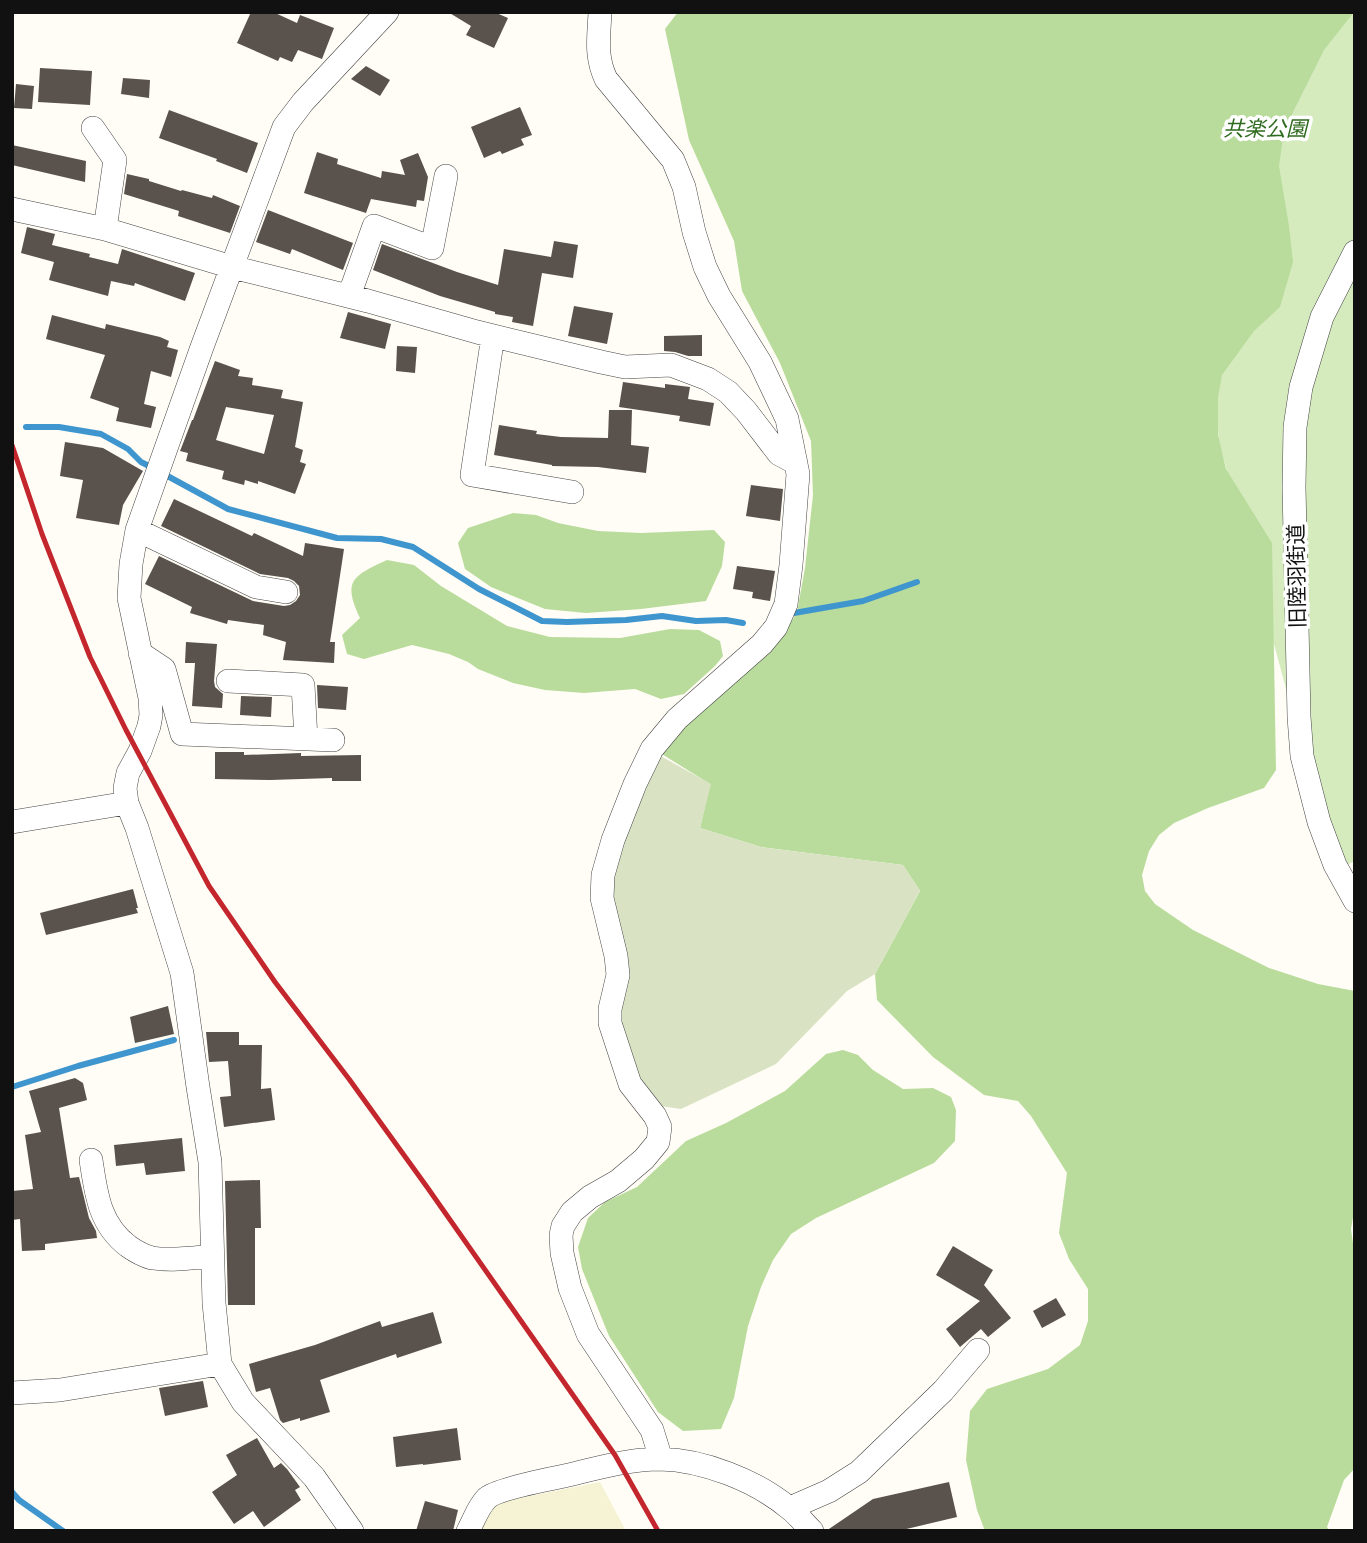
<svg xmlns="http://www.w3.org/2000/svg" width="1367" height="1543" font-family="'Roboto Serif','Noto Sans JP',serif">
	<style>
		.farmland { fill: #f6f3d4 }
		.green { fill: #d5ebbd }
		.forest { fill: #b9dc9c }
		.cemetery { fill: #d9e3c4 }
		.lines { fill: none; stroke-linecap: round; stroke-linejoin: round }
		.stream { stroke: #3f96cf; stroke-width: 6 }
		.building { fill: #5a524d; fill-rule: evenodd }
		.street-casing { stroke: #444; stroke-width: 24 }
		.street { stroke: #fff; stroke-width: 23 }
		.rail { stroke: #c4262e; stroke-width: 5 }
		.labels { text-anchor: middle; dominant-baseline: central; stroke-width: 7; stroke-linejoin: round; paint-order: stroke }
		.park-label { font-size: 21px; font-style: italic; fill: #2f6b1f; stroke: #fff }
		.street-label { font-size: 21px; fill: #111; stroke: #fff }
	</style>
	<rect width="100%" height="100%" fill="#fffdf5"/>
	<path class="farmland" d="M 600,1482 L 626,1531 L 480,1531 L 495,1505 L 510,1500 Z"/>
	<path class="green" d="M 1206,12 L 1355,12 L 1355,861 L 1337,869 L 1301,744 L 1220,445 L 1173,122 Z"/>
	<path class="forest" d="M 678,12 L 1354,12 L 1324,50 L 1291,116 L 1283,138 L 1279,166 L 1289,226 L 1293,262 L 1280,307 L 1254,331 L 1222,375 L 1218,397 L 1218,434 L 1226,469 L 1272,543 L 1276,770 L 1264,788 L 1208,808 L 1174,823 L 1159,835 L 1149,851 L 1142,875 L 1145,891 L 1155,904 L 1193,930 L 1269,968 L 1318,984 L 1355,991 L 1355,1206 L 1351,1229 L 1355,1258 L 1355,1468 L 1344,1480 L 1327,1527 L 1330,1531 L 985,1531 L 977,1510 L 966,1460 L 970,1411 L 987,1389 L 1048,1369 L 1080,1345 L 1088,1321 L 1088,1289 L 1069,1259 L 1059,1233 L 1067,1173 L 1031,1116 L 1018,1101 L 984,1095 L 933,1057 L 877,1000 L 875,974 L 920,891 L 903,865 L 761,847 L 700,828 L 710,784 L 657,751 L 713,697 L 780,640 L 797,612 L 805,568 L 813,495 L 811,441 L 780,363 L 742,291 L 734,241 L 689,140 L 665,29 Z
		M 513,513 L 536,515 L 558,523 L 598,531 L 641,533 L 714,530 L 725,542 L 722,566 L 706,601 L 641,609 L 586,613 L 545,609 L 491,587 L 465,569 L 458,543 L 468,528 Z
		M 387,560 L 414,565 L 441,586 L 507,626 L 550,637 L 620,638 L 670,629 L 699,630 L 720,641 L 723,656 L 715,666 L 684,694 L 661,699 L 635,689 L 584,693 L 545,690 L 513,683 L 478,669 L 468,662 L 449,654 L 412,645 L 364,659 L 347,654 L 342,635 L 360,618 C 342,580 353,576 387,560 Z
		M 843,1050 L 858,1055 L 873,1070 L 903,1089 L 933,1088 L 951,1097 L 956,1110 L 955,1141 L 934,1163 L 816,1218 L 791,1234 L 773,1260 L 761,1287 L 748,1326 L 734,1398 L 721,1429 L 683,1431 L 658,1412 L 609,1336 L 582,1269 L 578,1247 L 588,1218 L 605,1202 L 637,1187 L 686,1141 L 726,1123 L 785,1091 L 826,1054 Z"/>
	<path class="cemetery" d="M 657,754 L 711,784 L 700,828 L 761,847 L 903,865 L 920,891 L 875,974 L 847,991 L 776,1064 L 681,1109 L 660,1106 L 636,1073 L 618,1014 L 611,895 L 613,865 Z"/>
	<g class="lines">
		<path class="stream" d="M 26,427 L 59,427 L 101,434 L 128,449 L 141,462 L 153,468
			M 162,473 L 228,509 L 337,538 L 381,539 L 413,547 L 479,589 L 542,621 L 567,622 L 626,620 L 662,616 L 696,621 L 726,620 L 743,623
			M 794,613 L 863,601 L 917,582
			M 12,1087 L 78,1066 L 174,1040
			M 12,1492 L 19,1500 L 63,1531"/>
	</g>
	<path class="building" d="M 251,12 L 273,12 L 297,23 L 300,15 L 334,28 L 322,59 L 298,50 L 292,62 L 280,57 L 278,61 L 237,43 Z
		M 448,12 L 494,12 L 508,18 L 494,48 L 466,35 L 471,26 Z
		M 366,66 L 390,80 L 380,96 L 351,79 Z
		M 40,68 L 92,71 L 90,105 L 38,102 Z
		M 123,78 L 150,80 L 149,98 L 121,94 Z
		M 16,84 L 34,86 L 32,109 L 14,108 Z
		M 520,107 L 532,135 L 521,139 L 524,145 L 502,154 L 500,151 L 484,158 L 471,127 Z
		M 169,110 L 258,143 L 247,173 L 216,161 L 217,159 L 159,138 Z
		M 12,145 L 86,161 L 85,182 L 12,165 Z
		M 317,152 L 338,159 L 337,164 L 381,178 L 382,171 L 405,175 L 400,160 L 418,153 L 428,177 L 424,201 L 417,200 L 416,207 L 371,199 L 366,213 L 304,193 Z
		M 127,174 L 149,179 L 149,181 L 181,191 L 182,190 L 212,198 L 213,195 L 240,206 L 230,233 L 178,216 L 179,211 L 124,194 Z
		M 268,210 L 353,243 L 343,270 L 292,249 L 290,254 L 256,242 Z
		M 27,227 L 55,234 L 52,245 L 90,254 L 89,257 L 118,264 L 122,249 L 195,273 L 185,301 L 135,283 L 134,286 L 111,281 L 108,296 L 49,280 L 54,262 L 21,253 Z
		M 554,241 L 578,245 L 573,278 L 542,273 L 533,326 L 512,322 L 513,317 L 495,314 L 495,312 L 440,296 L 373,270 L 382,244 L 457,272 L 498,285 L 504,249 L 551,257 Z
		M 574,306 L 613,313 L 607,344 L 568,336 Z
		M 348,312 L 391,324 L 385,349 L 340,338 Z
		M 52,315 L 105,329 L 106,324 L 160,337 L 169,341 L 167,347 L 178,350 L 171,377 L 151,371 L 144,404 L 156,407 L 151,428 L 116,421 L 119,408 L 90,398 L 105,355 L 46,339 Z
		M 702,335 L 702,356 L 688,356 L 675,352 L 664,351 L 664,336 Z
		M 397,346 L 417,347 L 415,373 L 396,371 Z
		M 215,361 L 240,370 L 238,376 L 253,378 L 252,385 L 283,390 L 281,398 L 303,402 L 295,447 L 303,450 L 300,462 L 306,464 L 295,494 L 258,481 L 258,484 L 245,480 L 244,485 L 222,479 L 224,471 L 186,461 L 188,453 L 180,451 L 182,446 L 192,420 L 193,420 ZM 226,407 L 274,415 L 264,454 L 216,440 Z
		M 623,382 L 665,388 L 665,384 L 690,387 L 688,399 L 714,403 L 710,426 L 679,421 L 680,416 L 619,407 Z
		M 609,410 L 632,410 L 631,445 L 649,447 L 646,473 L 598,467 L 552,466 L 552,465 L 494,455 L 499,425 L 537,431 L 536,434 L 561,437 L 608,438 Z
		M 65,442 L 103,448 L 143,471 L 123,505 L 119,525 L 76,518 L 83,480 L 60,476 Z
		M 751,485 L 783,489 L 780,521 L 746,516 Z
		M 174,499 L 252,536 L 254,533 L 303,556 L 305,543 L 344,549 L 330,642 L 335,642 L 334,663 L 283,660 L 286,642 L 263,635 L 264,625 L 228,620 L 227,624 L 190,613 L 192,607 L 145,584 L 159,556 L 253,601 L 284,606 L 290,605 L 296,601 L 300,595 L 299,586 L 294,581 L 288,578 L 260,574 L 161,526 Z
		M 737,566 L 775,571 L 770,601 L 752,598 L 753,592 L 733,589 Z
		M 186,642 L 217,644 L 214,681 L 215,687 L 223,694 L 222,708 L 192,706 L 195,663 L 185,663 Z
		M 317,685 L 348,687 L 346,710 L 318,708 Z
		M 241,696 L 272,697 L 271,717 L 240,715 Z
		M 215,752 L 244,752 L 244,755 L 301,753 L 301,756 L 361,755 L 361,781 L 332,781 L 332,778 L 270,780 L 215,779 Z
		M 133,889 L 138,908 L 136,908 L 138,913 L 46,935 L 40,913 Z
		M 168,1006 L 174,1034 L 135,1043 L 130,1017 Z
		M 206,1032 L 239,1032 L 239,1045 L 262,1045 L 261,1089 L 271,1088 L 275,1120 L 224,1127 L 220,1097 L 231,1096 L 228,1061 L 209,1062 Z
		M 75,1078 L 83,1083 L 87,1100 L 59,1108 L 70,1178 L 79,1177 L 89,1218 L 96,1231 L 97,1238 L 45,1244 L 45,1250 L 22,1251 L 20,1219 L 12,1220 L 12,1191 L 33,1189 L 25,1135 L 41,1132 L 29,1091 Z
		M 182,1138 L 185,1171 L 146,1175 L 144,1163 L 116,1166 L 114,1145 Z
		M 260,1180 L 261,1228 L 255,1228 L 255,1305 L 228,1305 L 225,1181 Z
		M 953,1246 L 993,1270 L 984,1285 L 1011,1318 L 988,1337 L 981,1329 L 960,1347 L 946,1329 L 980,1301 L 936,1275 Z
		M 1056,1298 L 1066,1315 L 1042,1328 L 1033,1311 Z
		M 433,1312 L 442,1343 L 397,1358 L 396,1354 L 320,1380 L 330,1412 L 300,1421 L 300,1418 L 283,1423 L 280,1420 L 270,1388 L 256,1392 L 249,1364 L 315,1345 L 380,1321 L 382,1327 Z
		M 203,1381 L 208,1407 L 165,1416 L 159,1388 Z
		M 457,1428 L 461,1460 L 423,1465 L 423,1464 L 396,1467 L 393,1437 Z
		M 257,1438 L 274,1468 L 281,1463 L 287,1469 L 300,1487 L 295,1490 L 301,1500 L 264,1527 L 253,1511 L 234,1524 L 212,1492 L 237,1475 L 226,1455 Z
		M 949,1482 L 957,1517 L 898,1531 L 826,1531 L 873,1499 Z
		M 425,1501 L 458,1510 L 453,1531 L 416,1531 Z"/>
	<g class="lines">
		<defs>
			<path id="street" d="M 600,12 C 599,37 595,56 606,79 L 673,160 L 684,187 L 694,232 L 705,267 L 719,296 L 760,362 L 787,419 L 798,474 L 791,565 L 786,604 L 776,627 L 762,644 L 677,719 L 652,749 L 635,784 L 613,840 L 603,875 L 602,898 L 616,956 L 618,975 L 610,1009 L 610,1023 L 630,1084 L 655,1116 L 660,1127 L 658,1142 L 644,1159 L 618,1181 L 590,1197 L 572,1212 L 563,1226 L 561,1235 L 562,1253 L 570,1288 L 588,1334 L 652,1430 L 661,1459
				M 93,128 L 115,160 L 105,229
				M 12,209 L 105,229 L 232,267 L 368,301 L 477,332 L 601,362 L 625,367 L 671,365 L 708,379 L 728,392 L 746,411 L 779,454 L 796,463
				M 1355,252 L 1322,317 L 1301,387 L 1295,427 L 1294,487 L 1299,717 L 1302,756 L 1319,822 L 1335,865 L 1355,901
				M 349,296 L 374,226 L 432,248 L 446,176
				M 493,336 L 472,475 L 572,492
				M 137,530 L 256,587 L 286,592
				M 140,653 L 164,669 L 182,734 L 333,740
				M 228,681 L 303,685 L 306,739
				M 12,822 L 127,803
				M 91,1160 C 96,1193 99,1224 128,1246 C 135,1251 144,1256 152,1258 C 172,1261 192,1258 212,1256
				M 12,1393 L 60,1390 L 220,1364
				M 790,1508 L 829,1491 L 859,1472 L 943,1391 L 978,1350
				M 352,1531 L 314,1477 L 243,1402 L 220,1364 L 214,1303 L 210,1162 L 198,1087 L 182,973 L 137,828 L 127,803 L 125,788 L 128,773 L 140,751 L 149,726 L 151,715 L 150,698 L 129,598 L 131,564 L 137,530 L 202,347 L 284,127 L 303,102 L 387,12
				M 468,1531 C 474,1520 478,1507 487,1498 C 497,1489 549,1479 564,1476 C 594,1469 629,1459 660,1459 C 703,1460 755,1480 789,1508 C 797,1514 804,1523 812,1531"/>
		</defs>
		<use href="#street" class="street-casing"/>
		<use href="#street" class="street"/>
		<path class="rail" d="M 12,445 L 42,534 L 90,657 L 126,730 L 209,886 L 275,982 L 349,1079 L 427,1187 L 615,1455 L 658,1531"/>
	</g>
	<g class="labels">
		<g class="park-label">
			<text x="1265" y="129">共楽公園</text>
		</g>
		<g class="street-label">
			<text transform="translate(1297 576) rotate(-91)">旧陸羽街道</text>
		</g>
	</g>
	<rect width="1367" height="1543" fill="none" stroke="#111111" stroke-width="28"/>
</svg>
